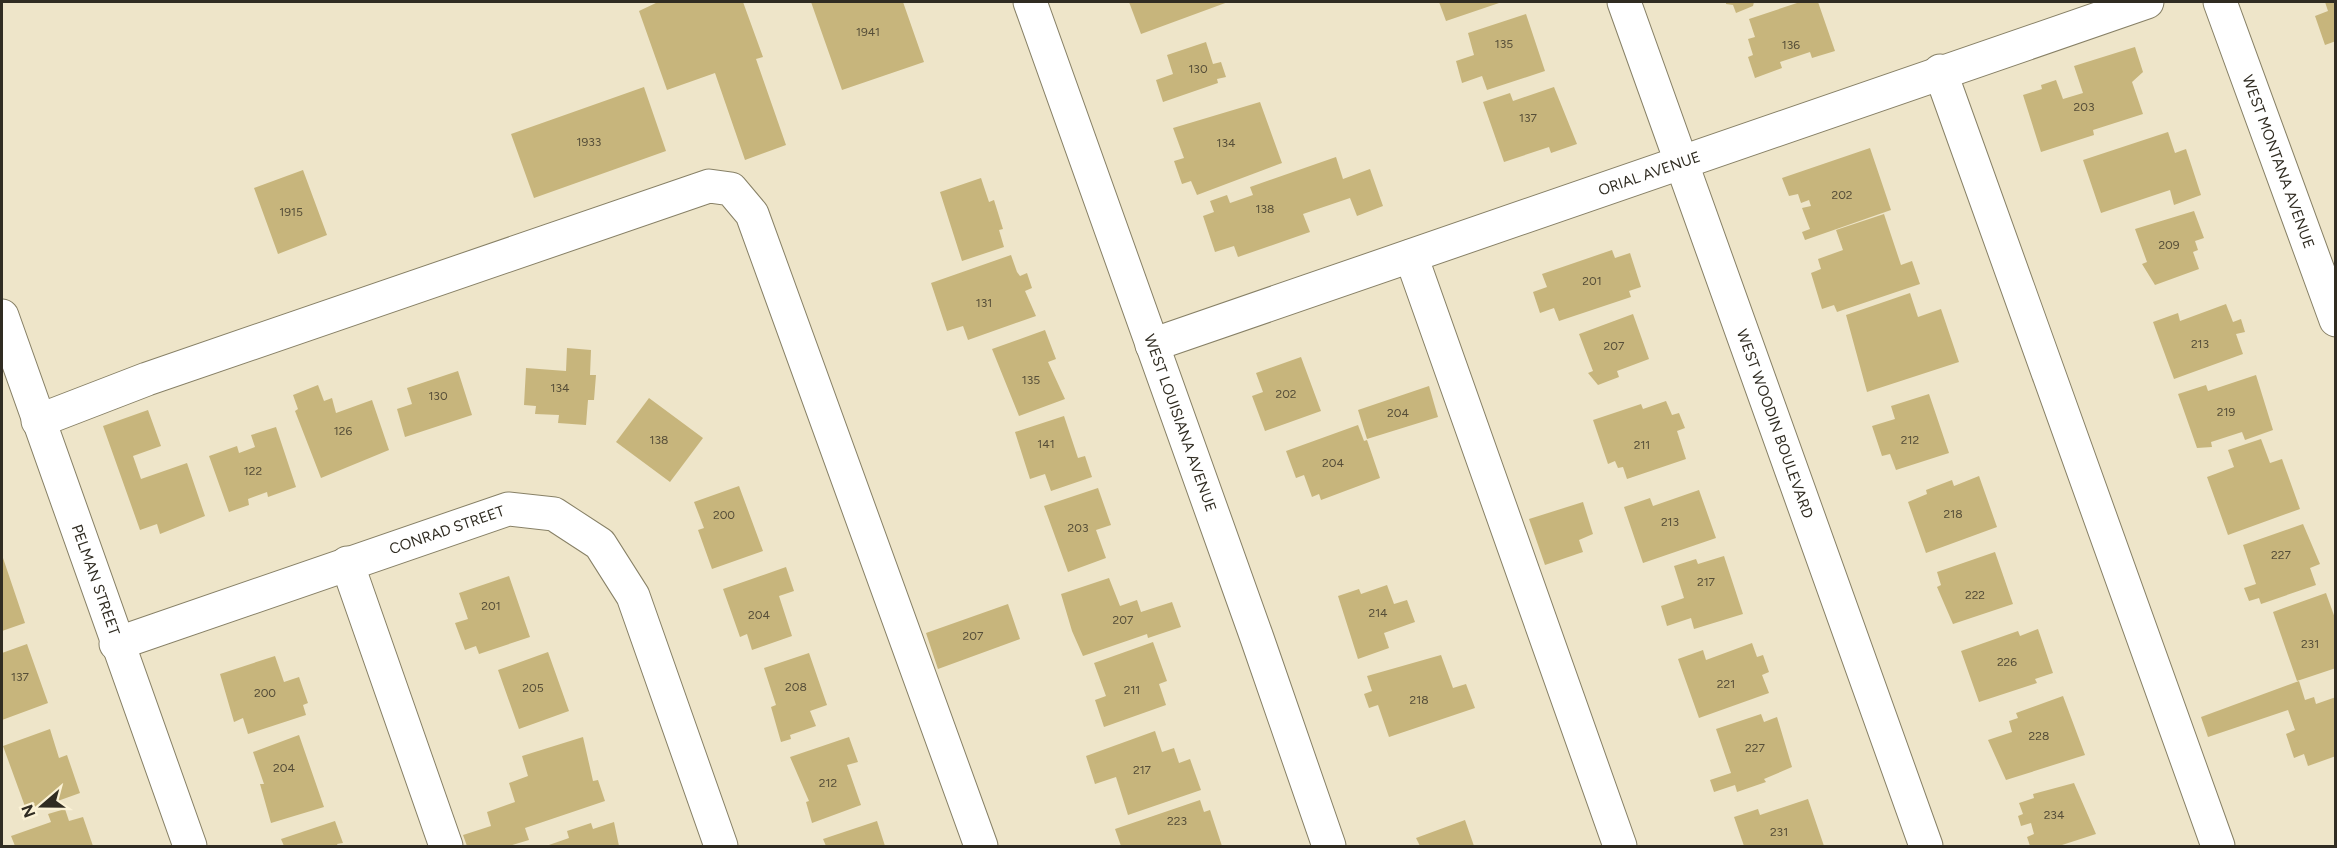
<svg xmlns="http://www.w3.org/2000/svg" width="2337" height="848" font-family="Figtree,sans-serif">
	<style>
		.building { fill: #c7b57c }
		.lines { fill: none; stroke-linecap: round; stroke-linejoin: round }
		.minor-casing { stroke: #878066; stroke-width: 35 }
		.minor { stroke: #fff; stroke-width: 33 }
		.labels { text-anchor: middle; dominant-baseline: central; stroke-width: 4.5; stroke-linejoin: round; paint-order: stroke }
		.number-label { font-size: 12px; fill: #564e38 }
		.street-label { font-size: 15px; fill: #302c22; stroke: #fbf2d6 }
	</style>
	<rect width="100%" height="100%" fill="#eee5c9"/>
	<path class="building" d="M 658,2 L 743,2 L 763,57 L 756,59 L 786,145 L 745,160 L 715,73 L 667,90 L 639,11 Z
		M 811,2 L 903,2 L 924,62 L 842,90 Z
		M 1129,2 L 1228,2 L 1141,34 Z
		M 1439,2 L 1502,2 L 1446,21 Z
		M 1726,2 L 1754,2 L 1753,6 L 1736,13 L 1733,5 L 1726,4 Z
		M 1800,2 L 1818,2 L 1835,51 L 1812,58 L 1810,52 L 1780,62 L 1782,68 L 1755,78 L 1748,57 L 1753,55 L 1748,39 L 1755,37 L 1749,19 Z
		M 2325,2 L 2336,2 L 2336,41 L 2325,45 L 2315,16 L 2328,11 Z
		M 1526,14 L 1545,71 L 1487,90 L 1482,76 L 1462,83 L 1456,61 L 1474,55 L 1468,33 Z
		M 1206,42 L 1213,64 L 1221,62 L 1226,77 L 1217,79 L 1218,83 L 1163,102 L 1156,80 L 1173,74 L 1167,55 Z
		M 2135,47 L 2143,72 L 2132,82 L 2143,114 L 2093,130 L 2094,135 L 2041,152 L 2023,95 L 2042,89 L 2041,85 L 2056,80 L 2063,99 L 2083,93 L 2074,66 Z
		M 644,87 L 666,151 L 534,198 L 511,134 Z
		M 1554,87 L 1577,144 L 1551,153 L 1549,147 L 1504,162 L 1483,102 L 1510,93 L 1513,101 Z
		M 1260,102 L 1282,163 L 1197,195 L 1191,181 L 1182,184 L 1174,161 L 1184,158 L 1173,128 Z
		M 2168,132 L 2175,153 L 2186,149 L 2201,195 L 2174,205 L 2170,190 L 2101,213 L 2083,160 Z
		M 1870,148 L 1891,210 L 1805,240 L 1802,232 L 1810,229 L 1802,208 L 1811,206 L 1809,200 L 1801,203 L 1798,194 L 1789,196 L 1782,178 Z
		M 1336,157 L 1343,179 L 1370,169 L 1383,206 L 1357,216 L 1350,198 L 1303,214 L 1310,232 L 1238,257 L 1234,246 L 1215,252 L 1203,216 L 1214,212 L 1210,201 L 1227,195 L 1230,203 L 1253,195 L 1250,187 Z
		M 303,170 L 327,235 L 278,254 L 254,188 Z
		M 981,178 L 989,202 L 994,200 L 1003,229 L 999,230 L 1004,247 L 962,261 L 940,192 Z
		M 2194,211 L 2204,238 L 2195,241 L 2198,250 L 2193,252 L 2199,269 L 2155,285 L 2142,264 L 2147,262 L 2135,229 Z
		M 1884,214 L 1901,265 L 1912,261 L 1920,284 L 1837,312 L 1834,305 L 1822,309 L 1811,273 L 1821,269 L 1818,259 L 1843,250 L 1836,230 Z
		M 1612,250 L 1615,258 L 1630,253 L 1641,287 L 1629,291 L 1631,297 L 1559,321 L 1554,308 L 1540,313 L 1533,292 L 1547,287 L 1542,274 Z
		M 1011,255 L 1017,272 L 1020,276 L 1027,273 L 1032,288 L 1025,291 L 1036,316 L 968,340 L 963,326 L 947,331 L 931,283 Z
		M 1910,293 L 1918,317 L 1941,309 L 1959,362 L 1867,392 L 1846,315 Z
		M 2226,304 L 2233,322 L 2241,319 L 2245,332 L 2236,334 L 2243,354 L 2174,379 L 2153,322 L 2178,313 L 2180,321 Z
		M 1633,314 L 1649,359 L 1617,371 L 1619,377 L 1598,385 L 1588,373 L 1593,371 L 1579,334 Z
		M 1045,330 L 1056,359 L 1048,362 L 1065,399 L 1019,416 L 992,349 Z
		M 567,348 L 591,350 L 590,375 L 596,375 L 594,400 L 588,400 L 586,425 L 558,423 L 559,415 L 535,414 L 536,406 L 524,405 L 526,368 L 566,371 Z
		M 1301,357 L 1321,411 L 1265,431 L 1252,396 L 1263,392 L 1256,373 Z
		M 458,371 L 472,415 L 405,437 L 397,409 L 412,404 L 407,388 Z
		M 2256,375 L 2273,430 L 2245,440 L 2242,432 L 2211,442 L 2212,447 L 2197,448 L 2178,394 L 2206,385 L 2208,391 Z
		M 318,385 L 324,401 L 332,398 L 336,413 L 372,400 L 389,450 L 321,478 L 295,411 L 298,409 L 293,395 Z
		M 1429,386 L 1438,417 L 1367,439 L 1358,410 Z
		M 1929,394 L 1949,453 L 1896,470 L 1890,454 L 1882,456 L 1872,426 L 1895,419 L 1891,406 Z
		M 649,398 L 703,438 L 670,482 L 616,442 Z
		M 1666,401 L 1672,415 L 1679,413 L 1685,428 L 1677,431 L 1686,459 L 1627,479 L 1623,467 L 1618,468 L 1615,461 L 1608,464 L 1593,420 L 1641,404 L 1643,409 Z
		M 148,410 L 161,446 L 133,456 L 141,479 L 187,463 L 205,516 L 160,534 L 157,524 L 140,530 L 103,426 Z
		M 1064,416 L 1078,458 L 1085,456 L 1092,477 L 1051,491 L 1045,474 L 1030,479 L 1015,432 Z
		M 1358,425 L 1364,441 L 1367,440 L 1380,478 L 1321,500 L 1319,494 L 1312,497 L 1304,475 L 1296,478 L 1286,451 Z
		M 276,427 L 296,487 L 268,497 L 267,492 L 248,499 L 249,505 L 229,512 L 209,456 L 237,446 L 239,453 L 255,447 L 251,435 Z
		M 2261,439 L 2270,463 L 2282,459 L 2300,509 L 2228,535 L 2207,477 L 2234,467 L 2228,450 Z
		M 1979,476 L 1997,527 L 1926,553 L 1908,502 L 1927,494 L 1926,490 L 1952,480 L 1954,486 Z
		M 739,486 L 763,551 L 712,569 L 698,530 L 704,528 L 694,502 Z
		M 1098,488 L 1111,525 L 1096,530 L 1106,558 L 1068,572 L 1044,506 Z
		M 1699,490 L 1716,538 L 1643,563 L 1624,507 L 1650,498 L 1653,506 Z
		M 1583,502 L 1593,534 L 1579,540 L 1583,552 L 1545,565 L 1529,519 Z
		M 2303,524 L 2320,564 L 2310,568 L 2316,585 L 2261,604 L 2259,598 L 2249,601 L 2244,588 L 2256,584 L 2243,545 Z
		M 1995,552 L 2013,604 L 1953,624 L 1937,587 L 1941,585 L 1937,572 Z
		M 2,555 L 25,623 L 2,631 Z
		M 1724,556 L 1743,614 L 1694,629 L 1691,618 L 1667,626 L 1661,606 L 1684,598 L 1674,566 L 1696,559 L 1698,564 Z
		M 786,567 L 794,591 L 779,596 L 792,636 L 752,650 L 747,634 L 740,637 L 723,589 Z
		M 509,576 L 530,637 L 479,654 L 476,646 L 465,650 L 455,623 L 468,619 L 459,593 Z
		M 1109,578 L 1120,606 L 1137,600 L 1141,612 L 1172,602 L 1181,627 L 1148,638 L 1147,634 L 1083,656 L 1072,631 L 1061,594 Z
		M 1387,585 L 1394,604 L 1407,600 L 1415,622 L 1384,633 L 1389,648 L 1358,659 L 1338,596 L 1359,589 L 1361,594 Z
		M 2326,593 L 2336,621 L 2336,668 L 2297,681 L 2273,612 Z
		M 1008,604 L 1020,639 L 938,669 L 926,633 Z
		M 2038,629 L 2053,673 L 2035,679 L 2037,683 L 1979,702 L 1961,651 L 2018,631 L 2020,636 Z
		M 1153,642 L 1167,681 L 1159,684 L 1166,705 L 1104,727 L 1095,700 L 1106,696 L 1094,663 Z
		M 1752,643 L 1757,657 L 1763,655 L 1769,672 L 1762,675 L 1769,693 L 1699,718 L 1678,659 L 1703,650 L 1706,660 Z
		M 27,644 L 48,703 L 2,720 L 2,653 Z
		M 548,652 L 569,711 L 519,729 L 498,670 Z
		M 809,653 L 827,705 L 810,711 L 816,726 L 790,735 L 791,739 L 781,742 L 771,707 L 776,705 L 764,668 Z
		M 1441,655 L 1453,688 L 1466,684 L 1475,708 L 1389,737 L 1378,705 L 1369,708 L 1364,694 L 1372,691 L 1367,676 Z
		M 275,656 L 284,682 L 299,677 L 308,703 L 303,705 L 306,715 L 248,734 L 243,718 L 234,722 L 220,674 Z
		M 2299,681 L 2305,700 L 2314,697 L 2316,704 L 2336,697 L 2336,756 L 2308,766 L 2304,754 L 2294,758 L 2286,734 L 2295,730 L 2288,710 L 2208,737 L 2201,717 Z
		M 2063,696 L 2085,755 L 2006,780 L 1988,740 L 2012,732 L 2009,721 L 2018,718 L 2016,713 Z
		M 1761,714 L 1764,722 L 1777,717 L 1792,767 L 1764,779 L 1766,782 L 1737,792 L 1735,785 L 1714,792 L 1710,780 L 1731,773 L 1716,729 Z
		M 50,729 L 59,758 L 67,755 L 80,793 L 27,812 L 3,746 Z
		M 1155,731 L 1162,752 L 1174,748 L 1179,763 L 1190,759 L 1201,790 L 1128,815 L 1116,777 L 1095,784 L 1086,756 Z
		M 299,735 L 324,807 L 271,823 L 260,784 L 264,784 L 253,752 Z
		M 583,737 L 593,781 L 598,780 L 605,801 L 525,828 L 529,840 L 509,846 L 467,846 L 463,835 L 491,826 L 487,812 L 515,802 L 509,783 L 528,776 L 522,756 Z
		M 849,737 L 858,762 L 847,765 L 861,805 L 812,823 L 806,802 L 809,801 L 790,757 Z
		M 2074,783 L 2096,834 L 2059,846 L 2030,846 L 2027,837 L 2034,834 L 2031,823 L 2021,826 L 2018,816 L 2023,814 L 2019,803 L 2034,798 L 2033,794 Z
		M 1808,799 L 1824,846 L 1744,846 L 1734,817 L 1758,809 L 1760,815 Z
		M 1200,800 L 1204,812 L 1210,810 L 1222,846 L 1121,846 L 1115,829 Z
		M 65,809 L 69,821 L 83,817 L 93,846 L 15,846 L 11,836 L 51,822 L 48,814 Z
		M 1465,820 L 1474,846 L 1420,846 L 1416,838 Z
		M 335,821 L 343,843 L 337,844 L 338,846 L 284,846 L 281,839 Z
		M 877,821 L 885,846 L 826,846 L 823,839 Z
		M 614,822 L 619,846 L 546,846 L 569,838 L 567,831 L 591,823 L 593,829 Z"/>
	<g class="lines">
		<defs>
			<g id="minor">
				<path id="s1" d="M 1030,2 L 1257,638 L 1329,846"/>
				<path id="s2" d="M 1624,2 L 1926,846"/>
				<path id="s3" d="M 2220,2 L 2336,320"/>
				<path d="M 1940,71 L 2218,846"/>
				<path d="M 1411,256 L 1620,846"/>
				<path id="s4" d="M 2,316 L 190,846"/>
				<path id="s5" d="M 1152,345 L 2147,2"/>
				<path d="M 38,421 L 147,379 L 709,186 L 731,189 L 752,214 L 981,846"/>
				<path d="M 347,563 L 446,846"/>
				<path id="s6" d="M 116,644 L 508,509 L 554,514 L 600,544 L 633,596 L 721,846"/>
			</g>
		</defs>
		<use href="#minor" class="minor-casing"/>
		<use href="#minor" class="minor"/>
	</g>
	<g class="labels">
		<g class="number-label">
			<text x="868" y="32">1941</text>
			<text x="1504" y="44">135</text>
			<text x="1791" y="45">136</text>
			<text x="1198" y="69">130</text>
			<text x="2084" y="107">203</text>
			<text x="1528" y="118">137</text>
			<text x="589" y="142">1933</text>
			<text x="1226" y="143">134</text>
			<text x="1842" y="195">202</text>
			<text x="1265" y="209">138</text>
			<text x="291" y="212">1915</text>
			<text x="2169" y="245">209</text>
			<text x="1592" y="281">201</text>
			<text x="984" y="303">131</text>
			<text x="2200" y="344">213</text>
			<text x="1614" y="346">207</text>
			<text x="1031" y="380">135</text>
			<text x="560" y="388">134</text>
			<text x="1286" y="394">202</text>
			<text x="438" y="396">130</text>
			<text x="2226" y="412">219</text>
			<text x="1398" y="413">204</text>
			<text x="343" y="431">126</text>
			<text x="659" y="440">138</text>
			<text x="1910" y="440">212</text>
			<text x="1046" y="444">141</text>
			<text x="1642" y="445">211</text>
			<text x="1333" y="463">204</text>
			<text x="253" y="471">122</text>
			<text x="1953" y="514">218</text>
			<text x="724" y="515">200</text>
			<text x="1670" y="522">213</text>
			<text x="1078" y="528">203</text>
			<text x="2281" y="555">227</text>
			<text x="1706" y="582">217</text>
			<text x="1975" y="595">222</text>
			<text x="491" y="606">201</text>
			<text x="1378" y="613">214</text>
			<text x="759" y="615">204</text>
			<text x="1123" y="620">207</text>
			<text x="973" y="636">207</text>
			<text x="2310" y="644">231</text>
			<text x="2007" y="662">226</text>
			<text x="20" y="677">137</text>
			<text x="1726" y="684">221</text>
			<text x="796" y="687">208</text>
			<text x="533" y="688">205</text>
			<text x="1132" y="690">211</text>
			<text x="265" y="693">200</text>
			<text x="1419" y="700">218</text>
			<text x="2039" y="736">228</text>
			<text x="1755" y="748">227</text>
			<text x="284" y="768">204</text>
			<text x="1142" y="770">217</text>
			<text x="828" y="783">212</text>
			<text x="2054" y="815">234</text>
			<text x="1177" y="821">223</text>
			<text x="1779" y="832">231</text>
		</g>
		<g class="street-label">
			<text stroke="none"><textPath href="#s3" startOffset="170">WEST MONTANA AVENUE</textPath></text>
			<text stroke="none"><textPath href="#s5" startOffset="526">ORIAL AVENUE</textPath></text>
			<text stroke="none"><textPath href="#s1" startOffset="447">WEST LOUISIANA AVENUE</textPath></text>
			<text stroke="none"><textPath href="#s2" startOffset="448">WEST WOODIN BOULEVARD</textPath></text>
			<text stroke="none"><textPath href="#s6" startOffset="350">CONRAD STREET</textPath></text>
			<text stroke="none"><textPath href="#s4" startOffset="280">PELMAN STREET</textPath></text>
		</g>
	</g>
	<rect width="2337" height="848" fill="none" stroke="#302c22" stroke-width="6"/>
	<g transform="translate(42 806) rotate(250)" stroke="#fbf2d6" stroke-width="4.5" paint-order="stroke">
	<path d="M0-4.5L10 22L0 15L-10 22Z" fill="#302c22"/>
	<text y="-9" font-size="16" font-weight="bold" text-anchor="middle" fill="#302c22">N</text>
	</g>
</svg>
